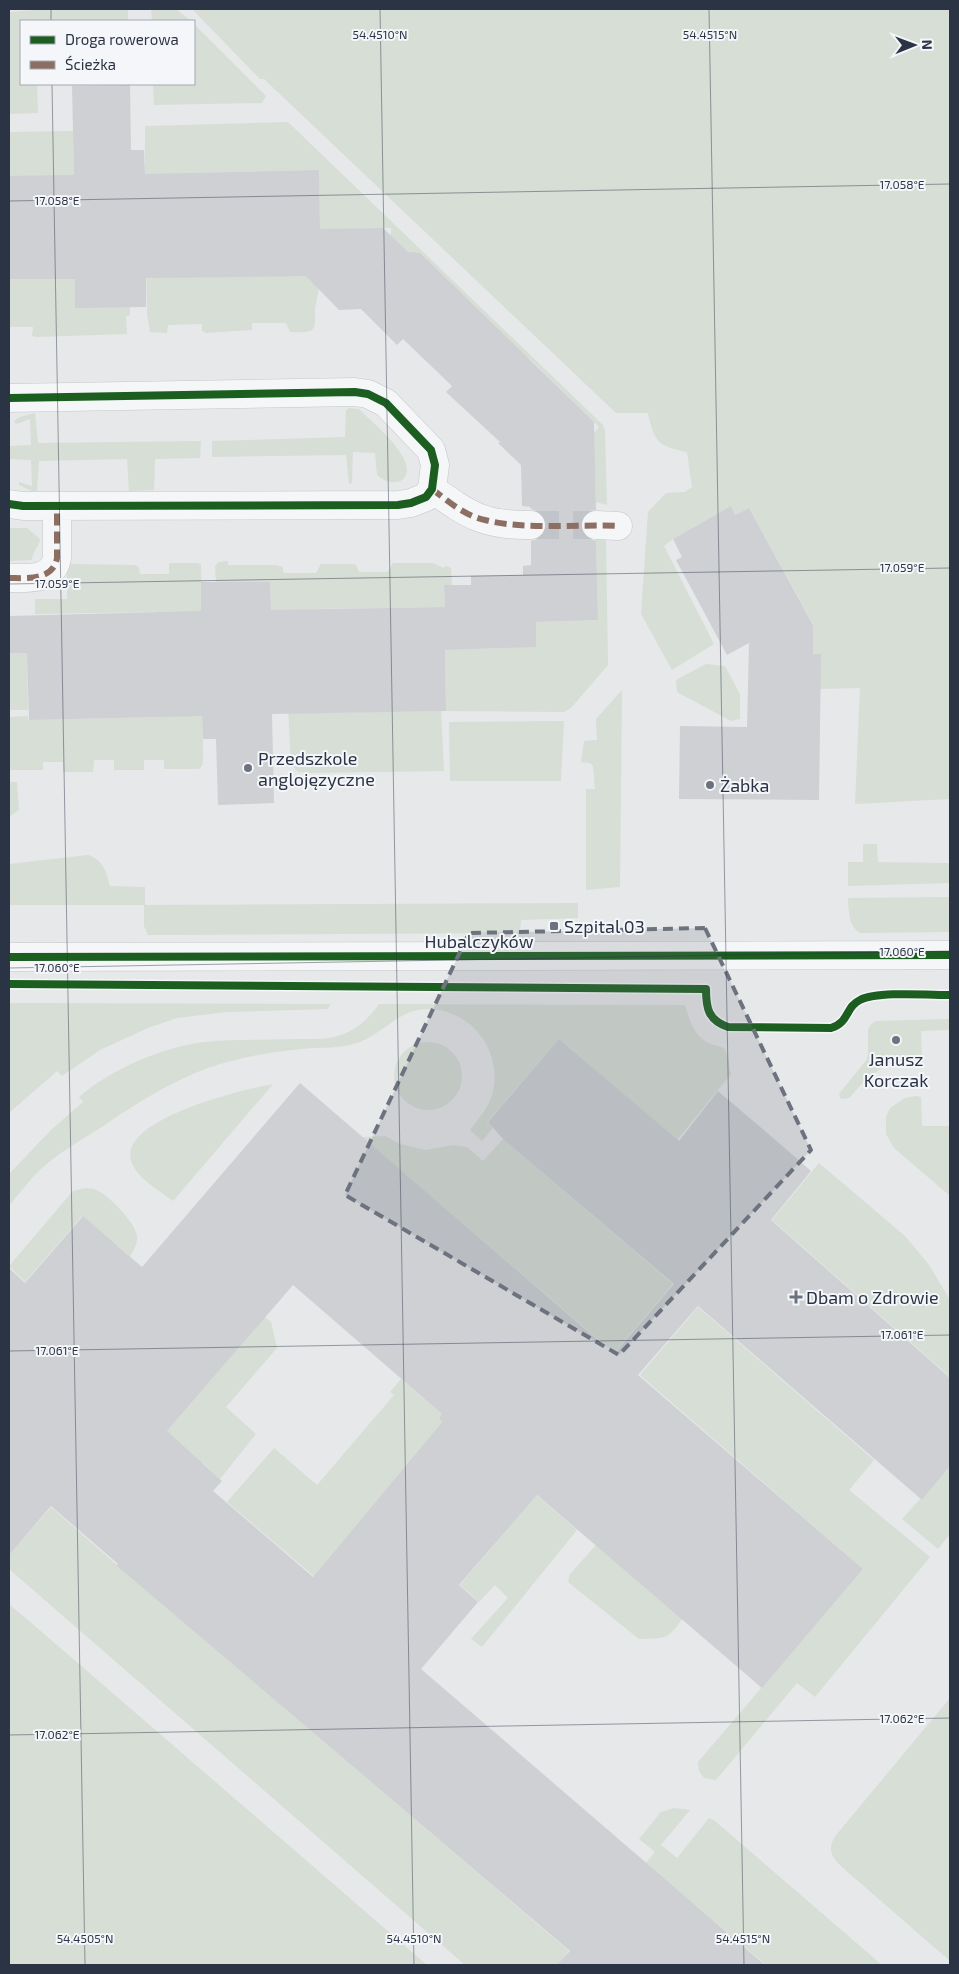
<svg xmlns="http://www.w3.org/2000/svg" width="959" height="1974" font-family="'Exo 2',sans-serif">
	<style>
		.green { fill: #d6ded6 }
		.building { fill: #ced0d3; fill-rule: evenodd }
		.lines { fill: none; stroke-linecap: round; stroke-linejoin: round }
		.minor-tunnel { stroke: #c1c4c9; stroke-width: 28; stroke-dasharray: 28 14; stroke-linecap: butt }
		.minor-casing { stroke: #c4c6c8; stroke-width: 29 }
		.minor { stroke: #f5f6f7; stroke-width: 28 }
		.quiet { stroke: #8d6e63; stroke-width: 6; stroke-dasharray: 12 6; stroke-linecap: butt }
		.cycleway-casing { stroke: #f4f6f9; stroke-width: 11 }
		.cycleway { stroke: #1b5e20; stroke-width: 8 }
		.marked { fill: #6c737f; fill-opacity: 0.2; stroke: #6c737f; stroke-width: 4; stroke-dasharray: 10 6; stroke-linejoin: round }
		.ticks { fill: none; stroke: #2b3445; stroke-width: 1; stroke-opacity: 0.45 }
		.poi-dot { fill: #6c737f; stroke: #f4f6f9; stroke-width: 2 }
		.labels { text-anchor: middle; dominant-baseline: central; stroke-width: 4; stroke-linejoin: round; paint-order: stroke }
		.poi-label { font-size: 18px; fill: #2b3445; stroke: #f4f6f9; text-anchor: start }
		.street-label { font-size: 18px; fill: #2b3445; stroke: #f4f6f9 }
		.ticks-label { font-size: 12px; text-anchor: middle; fill: #2b3445; stroke: #f4f6f9; stroke-width: 4; stroke-linejoin: round; paint-order: stroke }
	</style>
	<rect width="100%" height="100%" fill="#e6e8ea"/>
	<path class="green" d="M 47,9 L 128,9 L 128,21 L 21,21 L 21,84 L 37,84 L 38,113 L 9,114 L 9,12 Z
		M 151,9 L 176,9 L 191,21 L 152,21 Z
		M 192,9 L 950,9 L 950,799 L 855,804 L 860,688 L 820,689 L 813,654 L 813,624 L 749,508 L 735,515 L 731,506 L 673,539 L 664,546 L 714,644 L 672,670 L 641,614 L 648,512 L 666,493 L 685,492 L 692,487 L 687,452 C 657,446 654,441 648,413 L 616,413 L 264,79 L 260,79 Z
		M 194,24 L 266,96 L 262,103 L 154,105 L 153,84 L 194,84 Z
		M 288,122 L 603,425 L 605,431 L 607,505 L 596,502 L 594,433 L 599,427 L 529,358 L 517,358 L 391,236 L 391,228 L 363,228 L 320,236 L 319,170 L 187,173 L 145,181 L 145,126 Z
		M 73,131 L 74,182 L 32,176 L 9,176 L 9,132 Z
		M 59,255 L 130,307 L 130,315 L 126,317 L 127,334 L 36,337 L 32,336 L 33,327 L 9,327 L 9,279 L 32,279 Z
		M 146,255 L 320,276 C 320,288 317,297 315,308 C 314,314 318,328 310,331 C 305,333 296,332 290,332 L 286,323 L 252,323 L 252,330 L 206,333 L 202,331 L 202,324 L 168,325 L 167,333 L 150,332 L 147,314 Z
		M 349,408 L 359,409 C 374,424 393,439 403,457 C 416,481 394,490 377,475 L 375,453 L 353,452 L 352,483 L 349,484 L 346,455 L 212,457 L 212,441 L 345,437 L 346,410 Z
		M 35,413 L 38,443 L 201,441 L 200,458 L 155,459 L 154,490 L 129,491 L 127,459 L 39,461 L 37,491 L 32,491 L 19,485 L 19,482 L 32,486 L 31,460 L 9,459 L 9,446 L 31,445 L 30,419 L 16,424 L 14,421 L 20,417 Z
		M 9,528 L 27,528 L 40,539 C 39,547 32,552 32,560 L 9,561 Z
		M 596,538 L 606,540 L 608,665 L 571,708 L 564,712 L 446,711 L 445,650 L 528,647 L 536,639 L 536,622 L 598,620 Z
		M 228,561 L 228,565 L 276,565 L 283,567 L 283,572 L 286,573 L 316,573 L 321,564 L 352,564 L 356,565 L 359,572 L 388,572 L 393,563 L 432,563 L 444,568 L 445,566 L 451,568 L 452,585 L 444,586 L 445,607 L 314,609 L 271,634 L 270,582 L 216,582 L 215,566 L 219,562 Z
		M 169,563 L 198,563 L 201,565 L 202,635 L 157,614 L 157,612 L 35,614 L 35,599 L 67,599 L 67,568 L 70,564 L 136,565 L 139,568 L 140,574 L 169,574 Z
		M 9,653 L 27,653 L 28,710 L 9,710 Z
		M 706,664 L 725,666 L 740,694 L 740,719 L 731,721 L 677,692 L 676,680 Z
		M 202,689 L 203,760 L 202,766 L 199,769 L 164,769 L 164,760 L 144,760 L 144,770 L 114,770 L 114,760 L 94,760 L 93,772 L 63,772 L 63,762 L 43,762 L 43,770 L 9,770 L 9,717 L 28,716 L 28,720 L 161,717 Z
		M 622,690 L 620,887 L 586,890 L 586,789 L 595,789 L 593,766 L 590,763 L 581,762 L 584,741 L 597,740 L 596,719 Z
		M 288,706 L 315,713 L 441,711 L 444,771 L 308,773 L 298,772 L 291,765 Z
		M 564,721 L 561,781 L 450,781 L 449,722 Z
		M 9,782 L 17,782 L 19,810 L 9,817 Z
		M 863,844 L 877,844 L 878,862 L 950,863 L 950,883 L 848,886 L 848,862 L 863,862 Z
		M 88,855 C 103,859 106,872 110,886 L 145,887 L 145,905 L 578,903 L 578,918 L 521,920 L 520,933 L 152,935 L 148,935 L 144,926 L 144,905 L 9,905 L 9,864 Z
		M 950,897 L 950,932 L 860,933 C 848,925 849,911 848,898 Z
		M 9,1003 L 330,1004 L 328,1009 L 227,1012 L 177,1018 L 148,1028 L 100,1050 L 62,1076 L 57,1071 L 9,1113 Z
		M 379,1004 L 685,1005 C 690,1021 694,1037 711,1044 C 715,1046 723,1046 725,1050 C 729,1055 729,1067 731,1074 L 677,1140 L 559,1039 L 487,1122 L 493,1128 L 482,1141 L 470,1130 C 479,1118 490,1106 493,1091 C 502,1049 470,1009 427,1009 C 397,1009 381,1037 354,1044 C 337,1049 318,1047 301,1049 C 266,1052 227,1060 195,1073 C 160,1088 128,1109 97,1130 C 78,1142 57,1154 41,1169 C 29,1180 19,1194 9,1206 L 9,1174 L 51,1130 L 83,1102 L 79,1097 C 110,1070 162,1047 204,1042 C 234,1039 265,1040 296,1039 C 310,1039 327,1040 341,1035 C 358,1029 369,1018 379,1004 Z
		M 950,1019 L 950,1030 L 921,1031 L 922,1060 L 889,1063 L 865,1080 L 849,1098 L 841,1099 L 839,1094 L 867,1059 L 868,1054 L 868,1030 L 871,1024 L 876,1021 Z
		M394 1076a34 34 0 1 1 68 0a34 34 0 1 1-68 0Z
		M 273,1084 L 173,1201 C 160,1191 138,1179 132,1163 C 114,1120 245,1089 273,1084 Z
		M 916,1096 L 921,1097 L 922,1126 L 950,1126 L 950,1196 L 894,1148 L 886,1134 L 886,1117 L 890,1108 L 905,1098 Z
		M 385,1136 L 400,1144 L 426,1150 L 453,1145 L 467,1147 L 483,1161 L 503,1139 L 673,1284 L 614,1353 L 362,1137 Z
		M 819,1163 L 905,1236 L 929,1265 L 950,1300 L 950,1377 L 772,1220 Z
		M 86,1188 C 89,1189 92,1188 94,1189 C 107,1193 135,1222 137,1236 C 138,1243 134,1249 131,1255 L 130,1256 L 82,1216 L 25,1282 L 9,1266 L 73,1191 Z
		M 698,1307 L 874,1460 L 849,1490 L 930,1557 L 815,1697 L 797,1683 L 716,1780 L 704,1778 L 699,1771 L 698,1762 L 863,1569 L 640,1375 Z
		M 265,1317 L 271,1322 L 277,1348 L 226,1407 L 256,1434 L 220,1479 L 203,1463 L 198,1469 L 161,1438 Z
		M 401,1379 L 442,1414 L 439,1418 L 442,1422 L 317,1572 L 327,1580 L 323,1584 L 227,1502 L 274,1448 L 317,1485 L 394,1395 L 390,1392 Z
		M 950,1466 L 950,1534 L 938,1549 L 902,1519 L 920,1499 L 922,1500 Z
		M 535,1494 L 577,1530 L 482,1647 L 471,1639 L 508,1598 L 495,1585 L 479,1602 L 460,1585 L 534,1498 Z
		M 51,1507 L 117,1565 L 569,1951 L 556,1965 L 465,1965 L 9,1569 L 9,1527 L 23,1539 Z
		M 596,1545 L 682,1619 C 667,1641 664,1638 639,1639 L 568,1582 L 570,1574 Z
		M 9,1604 L 64,1651 L 427,1965 L 9,1965 Z
		M 950,1698 L 950,1961 L 843,1868 C 831,1857 826,1848 837,1834 Z
		M 674,1808 L 690,1810 L 661,1845 L 677,1858 L 709,1818 L 715,1821 L 882,1965 L 766,1965 L 646,1863 L 655,1852 L 639,1839 L 661,1812 Z"/>
	<path class="building" d="M 130,85 L 131,150 L 144,150 L 145,174 L 319,170 L 320,229 L 383,228 L 408,252 L 420,253 L 594,422 L 596,510 L 588,511 L 583,516 L 580,525 L 582,532 L 587,538 L 596,541 L 598,620 L 536,622 L 536,647 L 445,650 L 446,711 L 272,714 L 274,803 L 218,805 L 216,739 L 203,739 L 202,716 L 29,720 L 27,653 L 9,653 L 9,616 L 201,611 L 201,582 L 270,582 L 271,610 L 445,607 L 444,585 L 471,585 L 471,576 L 523,575 L 523,566 L 531,565 L 531,541 L 538,539 L 544,533 L 547,525 L 545,518 L 539,512 L 531,509 L 530,507 L 522,506 L 521,465 L 498,443 L 500,442 L 446,392 L 452,386 L 403,339 L 397,345 L 361,309 L 339,310 L 306,276 L 146,278 L 146,307 L 75,308 L 75,279 L 9,279 L 9,176 L 74,175 L 72,86 Z
		M 731,506 L 735,515 L 749,508 L 813,625 L 813,654 L 821,654 L 819,800 L 679,799 L 680,726 L 747,727 L 749,643 L 727,655 L 676,560 L 682,557 L 673,539 Z
		M 559,1039 L 679,1141 L 718,1091 L 787,1150 L 811,1171 L 771,1220 L 950,1378 L 950,1466 L 922,1500 L 698,1306 L 638,1375 L 863,1569 L 762,1688 L 537,1495 L 459,1585 L 478,1602 L 421,1669 L 765,1965 L 556,1965 L 570,1951 L 116,1565 L 118,1564 L 51,1506 L 9,1555 L 9,1268 L 25,1283 L 83,1216 L 142,1267 L 300,1083 L 614,1354 L 674,1284 L 503,1139 L 488,1122 ZM 293,1285 L 442,1414 L 439,1418 L 442,1422 L 313,1577 L 213,1491 L 222,1481 L 167,1431 Z"/>
	<g class="lines">
		<path class="minor-tunnel" d="M 531,525 L 596,525"/>
		<defs>
			<path id="minor" d="M 9,398 L 355,392 L 368,394 L 386,403 L 431,450 L 435,465 L 432,489 L 426,497 L 411,503 L 398,505 L 23,506 L 9,504
				M 432,489 C 469,515 484,526 531,525
				M 596,525 L 618,526
				M 9,578 C 27,578 53,581 57,558 L 57,506
				M 9,957 L 950,955"/>
		</defs>
		<use href="#minor" class="minor-casing"/>
		<use href="#minor" class="minor"/>
		<path class="quiet" d="M 432,489 C 448,501 465,516 485,520 C 524,530 577,524 618,526
			M 9,578 C 27,578 53,581 57,558 L 57,506"/>
		<defs>
			<path id="cycleway" d="M 9,398 L 355,392 L 368,394 L 386,403 L 431,450 L 435,465 L 432,489 L 426,497 L 411,503 L 398,505 L 23,506 L 9,504
				M 9,957 L 950,955
				M 9,984 L 706,989 C 706,1008 708,1020 728,1027 L 831,1028 C 850,1022 845,1007 860,1000 C 878,991 929,995 950,995"/>
		</defs>
		<use href="#cycleway" class="cycleway-casing"/>
		<use href="#cycleway" class="cycleway"/>
	</g>
	<path class="marked" d="M 705,928 L 811,1150 L 619,1355 L 345,1195 L 469,933 Z"/>
	<path class="ticks" d="M 51,9 L 51,21M 380,9 L 414,1965M 709,9 L 744,1965M 52,84 L 85,1965M 9,201 L 950,184M 9,584 L 950,568M 9,968 L 950,951M 9,1351 L 950,1335M 9,1735 L 950,1718"/>
	<g class="poi-dot">
		<circle cx="248" cy="768" r="5"/>
		<circle cx="710" cy="785" r="5"/>
		<rect x="549" y="921" width="10" height="10" rx="2.5"/>
		<circle cx="896" cy="1040" r="5"/>
		<path d="M793.5 1289.5h5v5h5v5h-5v5h-5v-5h-5v-5h5z"/>
	</g>
	<g class="labels">
		<g class="poi-label">
			<text x="258" y="758">Przedszkole<tspan x="258" dy="21">anglojęzyczne</tspan></text>
			<text x="720" y="785">Żabka</text>
			<text x="564" y="926">Szpital 03</text>
			<text x="896" y="1059" text-anchor="middle">Janusz<tspan x="896" dy="21">Korczak</tspan></text>
			<text x="806" y="1297">Dbam o Zdrowie</text>
		</g>
		<g class="street-label">
			<text x="479" y="941">Hubalczyków</text>
		</g>
	</g>
	<g class="ticks-label">
		<text x="380" y="39">54.4510°N</text>
		<text x="710" y="39">54.4515°N</text>
		<text x="902" y="189">17.058°E</text>
		<text x="57" y="205">17.058°E</text>
		<text x="902" y="572">17.059°E</text>
		<text x="57" y="588">17.059°E</text>
		<text x="902" y="956">17.060°E</text>
		<text x="57" y="972">17.060°E</text>
		<text x="902" y="1339">17.061°E</text>
		<text x="57" y="1355">17.061°E</text>
		<text x="902" y="1723">17.062°E</text>
		<text x="57" y="1739">17.062°E</text>
		<text x="85" y="1943">54.4505°N</text>
		<text x="414" y="1943">54.4510°N</text>
		<text x="743" y="1943">54.4515°N</text>
	</g>
	<rect width="959" height="1974" fill="none" stroke="#2b3445" stroke-width="20"/>
	<rect x="20" y="20" width="175" height="65" fill="#f4f6f9" stroke="#a4a8b1"/>
	<rect x="30" y="36" width="25" height="8" fill="#1b5e20" stroke="#a4a8b1"/>
	<text x="65" y="45" font-size="15" fill="#2b3445">Droga rowerowa</text>
	<rect x="30" y="61" width="25" height="8" fill="#8d6e63" stroke="#a4a8b1"/>
	<text x="65" y="70" font-size="15" fill="#2b3445">Ścieżka</text>
	<g transform="translate(914 45) rotate(89)" stroke="#f4f6f9" stroke-width="4" paint-order="stroke">
	<path d="M0-4L9 19L0 12L-9 19Z" fill="#2b3445"/>
	<text y="-8" font-size="14" font-weight="bold" text-anchor="middle" fill="#2b3445">N</text>
	</g>
</svg>
